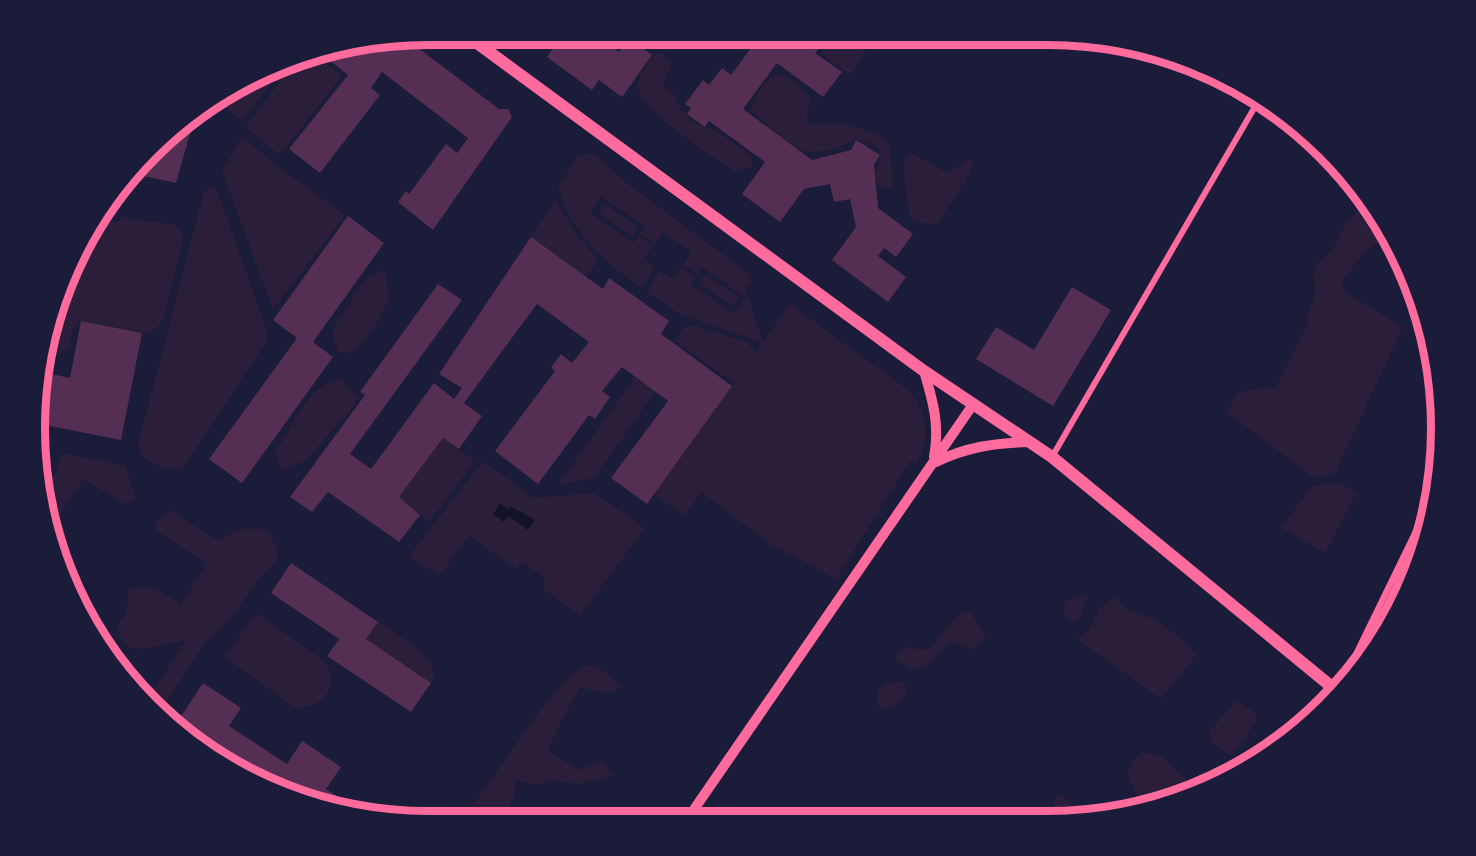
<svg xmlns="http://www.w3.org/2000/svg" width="1476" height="856" font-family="Montserrat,sans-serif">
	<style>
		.green { fill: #2a1e3b }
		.water { fill: #12122b }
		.building { fill: #542f53 }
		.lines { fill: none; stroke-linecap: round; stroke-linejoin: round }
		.minor { stroke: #ff6b9d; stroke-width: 6 }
		.tertiary { stroke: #ff6b9d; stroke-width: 10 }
		.secondary { stroke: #ff6b9d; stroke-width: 12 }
		.rim { fill: none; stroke: #ff6b9d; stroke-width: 8 }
	</style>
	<rect width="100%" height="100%" fill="#1b1b3a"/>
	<path class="green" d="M 834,35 L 874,35 L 851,75 L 820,53 Z
		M 313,53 L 342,76 L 280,155 L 245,127 L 300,56 Z
		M 662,53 L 672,66 L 666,75 L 663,87 L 673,93 L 681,110 L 692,122 L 715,130 L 749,154 L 753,160 L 751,167 L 735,172 C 715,158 634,108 638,83 C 639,74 649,63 654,55 Z
		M 287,63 L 242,121 L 224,106 L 237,90 Z
		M 776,75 C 793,74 801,88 810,100 L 806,124 L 845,124 L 878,134 L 888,141 L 893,173 L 892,190 L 879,185 L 875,176 L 882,151 C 877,148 871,143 866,141 C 852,136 826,159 803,150 C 787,144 771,127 758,117 L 751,110 C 755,96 762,82 776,75 Z
		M 242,135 L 269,160 L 345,215 L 273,310 L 222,171 Z
		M 586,154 L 595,155 L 629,185 L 751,275 L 752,283 L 749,287 L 744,287 L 763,341 L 790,304 C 816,323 842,342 868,361 C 883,372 900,382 912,395 C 928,414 930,445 915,464 L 910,461 L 836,579 L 772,545 L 701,492 L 685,515 L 654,495 L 734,383 L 675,341 L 683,328 L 692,325 L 748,343 L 755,353 L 762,343 L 678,313 L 647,292 L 660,271 L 673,279 L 681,267 L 695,277 L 691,284 L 734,314 L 746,298 L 702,267 L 698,274 L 683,265 L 691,252 L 663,232 L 655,244 L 640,234 L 645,226 L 601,196 L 590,213 L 633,243 L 639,236 L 653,246 L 644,259 L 655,267 L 642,288 C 605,264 571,231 558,187 L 576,158 Z
		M 913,154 L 947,173 L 969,159 L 974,161 L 966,180 L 937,225 L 919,223 L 910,219 L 903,168 L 907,156 Z
		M 210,187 L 216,188 L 267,330 L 267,341 L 181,471 C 163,468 141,464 138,445 L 204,192 Z
		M 555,200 L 577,235 L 599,261 L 585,276 L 531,237 Z
		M 605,204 L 638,227 L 632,236 L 599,213 Z
		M 1371,204 L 1393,242 C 1365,239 1358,264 1342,281 L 1346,293 L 1403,327 L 1335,473 L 1313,477 L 1227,412 L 1238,392 L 1276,387 L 1308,324 L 1308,310 L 1315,296 L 1314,274 L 1317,263 L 1331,252 L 1345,225 L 1356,212 L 1365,210 Z
		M 124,216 L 141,221 L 175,224 L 184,235 L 163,321 L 150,334 L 79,320 L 72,331 L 69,347 L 59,355 L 45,347 L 48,326 L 97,219 L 116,223 Z
		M 385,269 L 389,298 L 377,324 L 357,349 L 350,353 L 339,352 L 333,339 L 333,329 L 365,279 Z
		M 705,275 L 739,297 L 733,306 L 699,284 Z
		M 635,377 L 655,392 L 594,478 L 558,485 Z
		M 340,379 L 358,398 L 353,407 L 305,461 L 282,471 L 275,454 C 291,429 308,384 340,379 Z
		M 443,438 L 475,461 L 429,522 L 399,497 Z
		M 62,453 L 125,466 L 136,498 L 125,504 L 83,479 L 55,522 C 38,507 57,472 62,453 Z
		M 483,461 L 534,498 L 594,493 L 645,528 L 580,616 L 542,588 L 546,583 L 542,576 L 522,562 L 516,569 L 469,535 L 439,576 L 409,556 Z
		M 1337,482 L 1357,492 L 1325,553 L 1281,528 L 1312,486 Z
		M 169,510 L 217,540 L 243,529 L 266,529 L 277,547 L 277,561 L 263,574 L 228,622 L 206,641 L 161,710 L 149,699 L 185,641 C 161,641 121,667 118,624 L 126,613 L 129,589 C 150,581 163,593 181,604 L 207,564 L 155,529 L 158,520 Z
		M 1079,596 L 1087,596 L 1081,617 L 1074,621 L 1068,620 L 1063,614 L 1065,602 Z
		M 1115,596 L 1127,610 C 1154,615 1178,634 1197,654 L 1161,699 L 1077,639 L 1089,630 L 1099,609 Z
		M 256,613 L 326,662 C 342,686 320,711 294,707 L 225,657 Z
		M 962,613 L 971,613 L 986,639 L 971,650 L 963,645 L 950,641 L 929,664 L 913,670 L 895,660 L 899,652 L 908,646 L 919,650 L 931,648 L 953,620 Z
		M 378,622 C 395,634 445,658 431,683 L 366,639 Z
		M 588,665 L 597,666 L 621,685 C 611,698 594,689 580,688 L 561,721 L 548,751 L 579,770 L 601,760 L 614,775 L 578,784 L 553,780 L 539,785 L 515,780 L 515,794 L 505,817 L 489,821 L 462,821 L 533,720 L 570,675 Z
		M 895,682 L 902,682 L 908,689 L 903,700 L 885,709 L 878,707 C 875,690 879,685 895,682 Z
		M 1236,701 L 1255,712 L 1257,720 L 1234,754 L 1229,755 L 1212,743 L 1209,732 Z
		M 1142,752 L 1162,756 L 1181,776 L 1200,789 L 1174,801 L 1143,807 L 1127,775 L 1135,758 Z
		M 1061,795 L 1072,804 L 1073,821 L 1050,821 L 1056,797 Z"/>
	<path class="water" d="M 500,504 L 508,509 L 510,506 L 535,520 L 528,530 L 508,516 L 504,522 L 493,514 Z"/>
	<path class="building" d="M 537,35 L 615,35 L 608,44 L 619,52 L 629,38 L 652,55 L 622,97 L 599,80 L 592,90 L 547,57 L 554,47 Z
		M 750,35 L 829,35 L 815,53 L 842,72 L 823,97 L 777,63 L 743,109 L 812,160 L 851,150 L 856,140 L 880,155 L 874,165 L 878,208 L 913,234 L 896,257 L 884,248 L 878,256 L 906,277 L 888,302 L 832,260 L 856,227 L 850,199 L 834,202 L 830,184 L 804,189 L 780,222 L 742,194 L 765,162 L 709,121 L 705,127 L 687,114 L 691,108 L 685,104 L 703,80 L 709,85 L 722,68 L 731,75 L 757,40 Z
		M 405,38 L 499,109 L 508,109 L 512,117 L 433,230 L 398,202 L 406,191 L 409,194 L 446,144 L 457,153 L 468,138 L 382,72 L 371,88 L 380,95 L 320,173 L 289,149 L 348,75 L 319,52 L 376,43 L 381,46 L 384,42 Z
		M 196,112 L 176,183 L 134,174 L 189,116 Z
		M 348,216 L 384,243 L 313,342 L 333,357 L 242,483 L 209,459 L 297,338 L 273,320 Z
		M 531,237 L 603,289 L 609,278 L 669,321 L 661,334 L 732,386 L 647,504 L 611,478 L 668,401 L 622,367 L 602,391 L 610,397 L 595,419 L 589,415 L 538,484 L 495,451 L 555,371 L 551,367 L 561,354 L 572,363 L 589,342 L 537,304 L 464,403 L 482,416 L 459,449 L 443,438 L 399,497 L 420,515 L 399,542 L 328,492 L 312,512 L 290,497 L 365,395 L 360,392 L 438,284 L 462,300 L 350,454 L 371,469 L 434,383 L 454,399 L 462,388 L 439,374 Z
		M 1072,287 L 1111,310 L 1053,406 L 976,359 L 996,327 L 1034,350 Z
		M 81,321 L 142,333 L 121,440 L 35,423 L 42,372 L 70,378 Z
		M 291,563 L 378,622 L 366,639 L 431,683 L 411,712 L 327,656 L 339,639 L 271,593 Z
		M 203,683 L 241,708 L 229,726 L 287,764 L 302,741 L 341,767 L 326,789 L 363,813 L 301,801 L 210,755 L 176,724 Z"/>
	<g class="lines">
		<path class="minor" d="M 1052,457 L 1260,98
			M 1338,691 L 1435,492"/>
		<path class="tertiary" d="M 924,371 C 933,401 940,426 934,457
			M 936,462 C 966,447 995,443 1029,442
			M 686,821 L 972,406"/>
		<path class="secondary" d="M 466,35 L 924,371 L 1052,457 L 1338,692"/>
	</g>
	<path d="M0 0H1476V856H0ZM428 45H1048A383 383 0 0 1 1431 428V428A383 383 0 0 1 1048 811H428A383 383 0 0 1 45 428V428A383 383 0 0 1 428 45Z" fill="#1b1b3a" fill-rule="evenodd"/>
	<path class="rim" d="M428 45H1048A383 383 0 0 1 1431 428V428A383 383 0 0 1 1048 811H428A383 383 0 0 1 45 428V428A383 383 0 0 1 428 45Z"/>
</svg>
